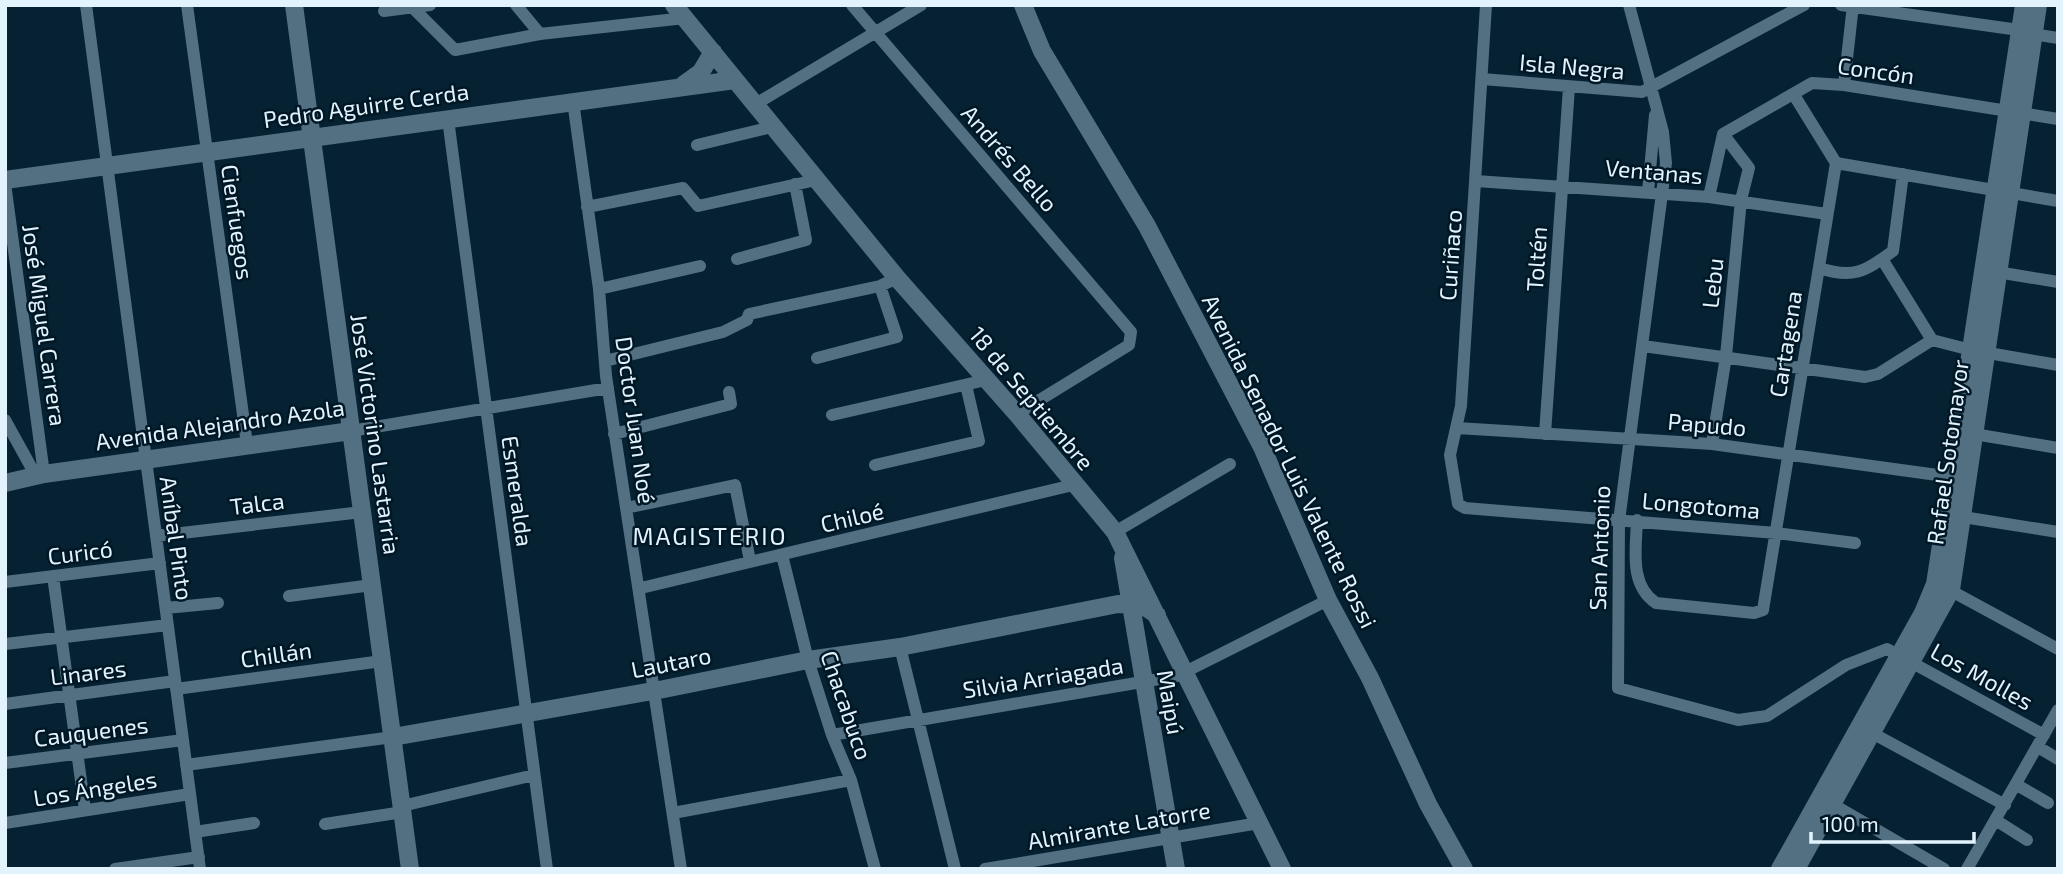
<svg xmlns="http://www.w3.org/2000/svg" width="2063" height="874" font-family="'Exo 2',sans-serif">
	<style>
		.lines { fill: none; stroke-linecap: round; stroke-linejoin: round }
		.street { stroke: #536f82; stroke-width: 12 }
		.secondary { stroke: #536f82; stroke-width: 18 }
		.labels { text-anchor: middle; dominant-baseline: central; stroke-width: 5; stroke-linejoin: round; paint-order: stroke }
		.street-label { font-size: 23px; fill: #e3f3fe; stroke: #001826 }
		.neighbourhood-label { font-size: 24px; letter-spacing: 2px; fill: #e3f3fe; stroke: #001826 }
	</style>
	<rect width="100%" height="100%" fill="#062131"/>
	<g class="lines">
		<path class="street" d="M 86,5 L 200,869
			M 187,5 L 247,444
			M 516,5 L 540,34
			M 852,5 L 1131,332 L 1129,345 L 1017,414
			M 1486,5 L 1461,406 L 1450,455 L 1458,504 L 1465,508 L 1776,533 L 1855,543
			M 1629,5 L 1663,132 L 1666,163 L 1619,521 L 1618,688 L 1738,720 L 1767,716 L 1846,665 L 1887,649 L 2044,735
			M 1841,5 L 2019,30
			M 413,8 L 455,50 L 540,34 L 685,18
			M 384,11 L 430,5
			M 2032,34 L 2058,38
			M 1482,79 L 1642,92 L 1804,5
			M 1844,85 L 1853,5
			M 573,101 L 599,289 L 606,376 L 681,869
			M 754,105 L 921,5
			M 448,119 L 547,869
			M 697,145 L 772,127
			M 1836,163 L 2058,201
			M 1476,181 L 1709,197 L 1827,214
			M 5,183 L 44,474
			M 1648,192 L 1655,115
			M 1709,197 L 1723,134 L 1812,83 L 1844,85 L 2058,119
			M 587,207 L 683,188 L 698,206 L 816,180
			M 737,259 L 806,240 L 795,184
			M 1882,259 L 1932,340
			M 1819,268 C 1853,279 1864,272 1893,251 L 1903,174
			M 1997,272 L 2058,282
			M 599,289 L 700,266
			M 1643,346 L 1865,377 L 1878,374 L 1932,340 L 1971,350 L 2058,365
			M 817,358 L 897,337 L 880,286
			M 605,361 L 723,332 L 747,320 L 749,314 L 880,286 L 897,278
			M 832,415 L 986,380
			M 5,420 L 36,476
			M 1457,428 L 1712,444 L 1952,477
			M 351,431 L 608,388
			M 614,434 L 731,404 L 729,392
			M 1545,434 L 1569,87
			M 1974,434 L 2058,448
			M 1712,444 L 1726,356 L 1741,200 L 1749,168 L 1723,134
			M 875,465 L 979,441 L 966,385
			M 626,508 L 735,485 L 750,561
			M 1963,517 L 2058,532
			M 1637,520 C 1636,549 1629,585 1656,603 L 1754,613 L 1763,610 L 1836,163 L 1794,95
			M 1115,532 L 1230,464
			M 156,536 L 362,512
			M 782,555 L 808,660 L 832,735 L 851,780 L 875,869
			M 53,576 L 85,810
			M 5,582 L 160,563
			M 1944,587 L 2058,649
			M 641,588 L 1073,485
			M 289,596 L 372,585
			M 166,608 L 218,603
			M 5,644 L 168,625
			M 900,647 L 955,869
			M 176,689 L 382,661
			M 5,704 L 175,681
			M 1872,733 L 2005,805
			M 832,735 L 1177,676 L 1328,600
			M 2038,747 L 2058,759
			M 5,763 L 183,740
			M 186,765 L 393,737
			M 2017,785 L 2048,803
			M 1832,804 L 1944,869
			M 402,806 L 534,775
			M 673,813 L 851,780
			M 1997,821 L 2027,840
			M 5,823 L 190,794
			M 325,824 L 403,812
			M 195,832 L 254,823
			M 115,869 L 199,857
			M 985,869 L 1259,823
			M 1967,869 L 2058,710"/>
		<path class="secondary" d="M 294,5 L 410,869
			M 674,5 L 897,278 L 1017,414 L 1115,532 L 1282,869
			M 1023,5 L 1042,51 L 1147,226 L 1262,447 L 1328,600 L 1370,678 L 1428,804 L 1464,869
			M 683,85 L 701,72 L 713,52
			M 5,180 L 735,80
			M 5,483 L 44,474 L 351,431
			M 1123,558 L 1176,869
			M 393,737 L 664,689 L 808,660 L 900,647 L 1118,604 L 1142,605 L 1157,615
			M 1780,869 L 1923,613 L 1935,584 L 2024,5
			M 1796,869 L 1951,590 L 2038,5"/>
	</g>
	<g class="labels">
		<g class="street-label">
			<text transform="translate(1572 66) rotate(5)">Isla Negra</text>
			<text transform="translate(1876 70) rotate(8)">Concón</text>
			<text transform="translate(366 105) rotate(-8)">Pedro Aguirre Cerda</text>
			<text transform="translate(1010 158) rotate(49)">Andrés Bello</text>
			<text transform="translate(1654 171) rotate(5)">Ventanas</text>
			<text transform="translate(238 222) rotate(82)">Cienfuegos</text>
			<text transform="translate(1450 255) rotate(-86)">Curiñaco</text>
			<text transform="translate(1536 259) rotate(-86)">Toltén</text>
			<text transform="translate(1712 283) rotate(-84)">Lebu</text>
			<text transform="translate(45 325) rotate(82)">José Miguel Carrera</text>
			<text transform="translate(1785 344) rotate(-81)">Cartagena</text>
			<text transform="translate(1032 398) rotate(50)">18 de Septiembre</text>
			<text transform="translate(636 420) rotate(82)">Doctor Juan Noé</text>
			<text transform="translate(220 424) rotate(-8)">Avenida Alejandro Azola</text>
			<text transform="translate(1707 424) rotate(5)">Papudo</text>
			<text transform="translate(376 434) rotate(82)">José Victorino Lastarria</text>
			<text transform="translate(1947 452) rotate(-82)">Rafael Sotomayor</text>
			<text transform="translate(1290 461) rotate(64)">Avenida Senador Luis Valente Rossi</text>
			<text transform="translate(518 491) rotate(82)">Esmeralda</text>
			<text transform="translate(257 503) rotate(-7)">Talca</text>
			<text transform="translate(1701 505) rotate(5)">Longotoma</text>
			<text transform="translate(852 517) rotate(-13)">Chiloé</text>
			<text transform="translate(177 538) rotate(82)">Aníbal Pinto</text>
			<text transform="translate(1599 548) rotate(-88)">San Antonio</text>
			<text transform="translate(80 552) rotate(-7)">Curicó</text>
			<text transform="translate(276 654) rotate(-8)">Chillán</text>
			<text transform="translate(671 662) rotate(-11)">Lautaro</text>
			<text transform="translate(88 672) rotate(-7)">Linares</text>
			<text transform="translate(1982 676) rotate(29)">Los Molles</text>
			<text transform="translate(1043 677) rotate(-9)">Silvia Arriagada</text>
			<text transform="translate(1171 702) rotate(80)">Maipú</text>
			<text transform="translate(847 705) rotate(71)">Chacabuco</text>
			<text transform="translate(91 731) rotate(-7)">Cauquenes</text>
			<text transform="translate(95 788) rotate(-9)">Los Ángeles</text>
			<text transform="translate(1119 825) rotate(-10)">Almirante Latorre</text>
		</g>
		<g class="neighbourhood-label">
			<text x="710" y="535">MAGISTERIO</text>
		</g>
	</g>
	<rect width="2063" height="874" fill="none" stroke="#e3f3fe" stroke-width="14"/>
	<path d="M1811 832v10h163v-10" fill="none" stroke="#e3f3fe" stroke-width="3.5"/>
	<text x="1822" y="832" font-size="21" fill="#e3f3fe" stroke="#001826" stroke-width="5" paint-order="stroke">100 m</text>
</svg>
